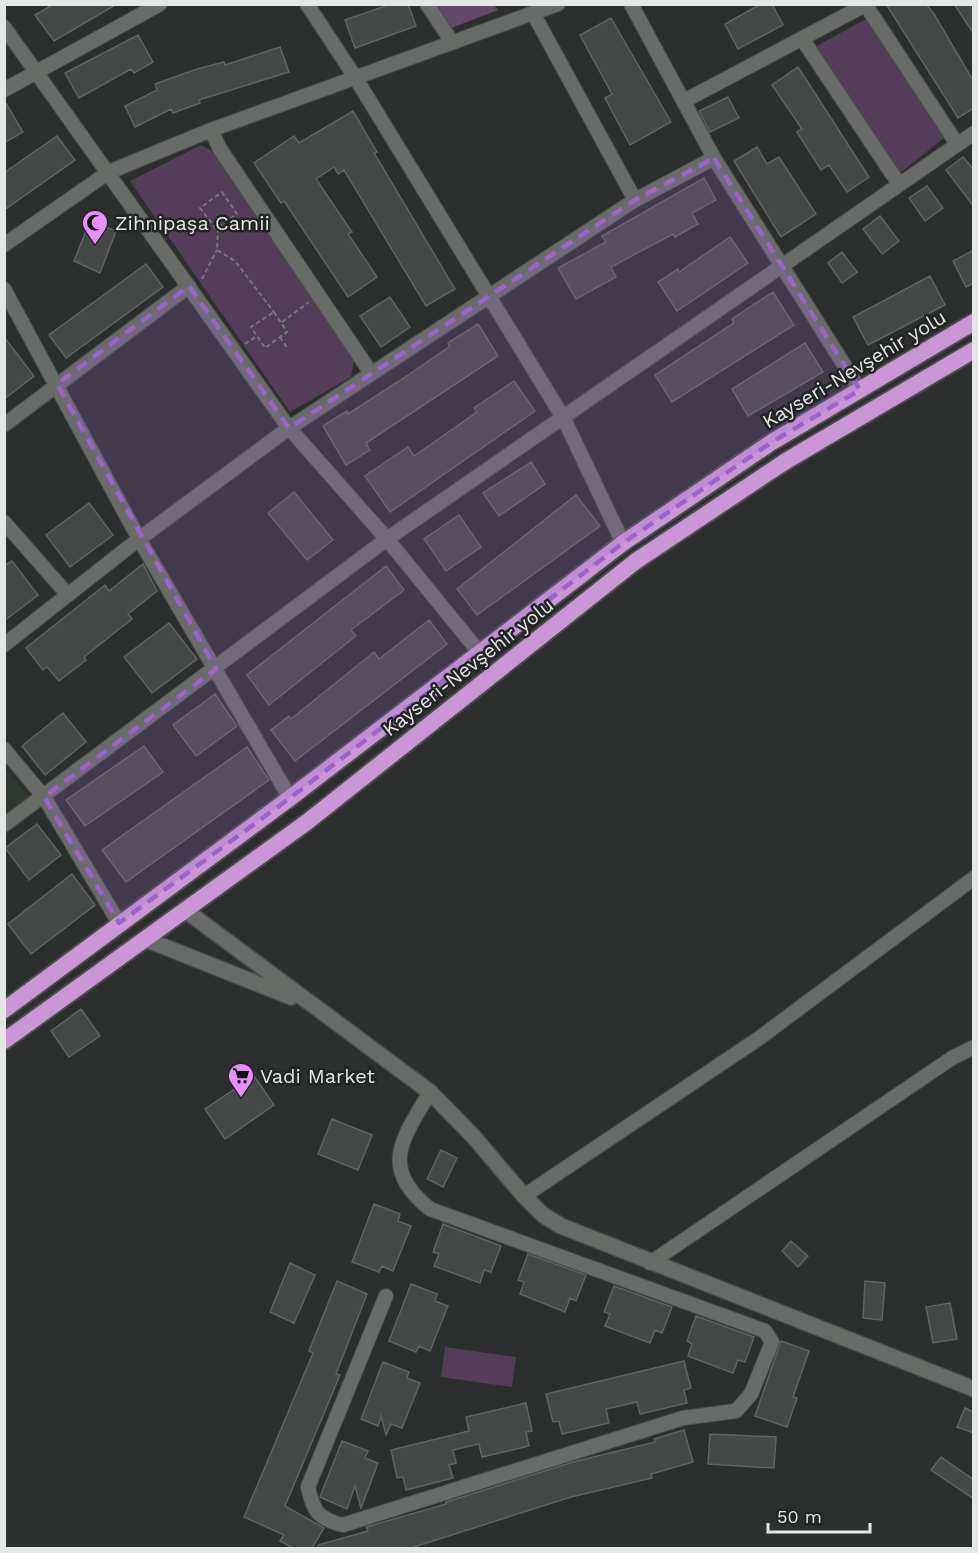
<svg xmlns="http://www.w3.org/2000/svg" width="978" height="1553" font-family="'Work Sans',sans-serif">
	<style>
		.built { fill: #2e3730 }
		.green { fill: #533d58 }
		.forest { fill: #634869 }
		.building { fill: #454846; stroke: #606361; stroke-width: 1.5 }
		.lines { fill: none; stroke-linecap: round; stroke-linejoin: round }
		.minor-casing { stroke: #4a4d4b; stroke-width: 16 }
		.tertiary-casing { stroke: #4a4d4b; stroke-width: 18 }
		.trunk-casing { stroke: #4a4d4b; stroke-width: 20 }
		.path { stroke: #767977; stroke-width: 2; stroke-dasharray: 4.5 3; stroke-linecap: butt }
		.minor { stroke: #686b68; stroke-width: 14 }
		.tertiary { stroke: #686b68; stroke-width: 15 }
		.trunk { stroke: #ca96d6; stroke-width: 16 }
		.marked { fill: #9b64cb; fill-opacity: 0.2; stroke: #9b64cb; stroke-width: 4.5; stroke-dasharray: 12 8; stroke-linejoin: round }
		.labels { text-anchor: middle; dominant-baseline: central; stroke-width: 5; stroke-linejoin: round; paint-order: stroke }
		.poi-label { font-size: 20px; fill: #e5e7e6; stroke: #222523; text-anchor: start }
		.street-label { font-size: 20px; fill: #e5e7e6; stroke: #222523 }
	</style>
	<rect width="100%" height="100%" fill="#2c2f2d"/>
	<path class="built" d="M 4,767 L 30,797 L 5,815 L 4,815 Z"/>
	<path class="green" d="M 866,19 L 945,137 L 899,174 L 813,48 Z
		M 201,145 L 212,151 L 354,361 L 351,377 L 290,412 L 130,181 Z
		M 445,1347 L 516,1357 L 512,1387 L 441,1377 Z"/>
	<path class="forest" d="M 433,5 L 494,5 L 498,10 L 449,29 Z"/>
	<path class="building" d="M 54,4 L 117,4 L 54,41 L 35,15 Z
		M 391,4 L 408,4 L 416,26 L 355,48 L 345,20 Z
		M 761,4 L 772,4 L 783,25 L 738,49 L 725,24 Z
		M 886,4 L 926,4 L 934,14 L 974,82 L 974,108 L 958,118 Z
		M 954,4 L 974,4 L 974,34 Z
		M 611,18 L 671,122 L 630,145 L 605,98 L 612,94 L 580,35 Z
		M 138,35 L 153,62 L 134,73 L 131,69 L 79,98 L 65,73 Z
		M 280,47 L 289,72 L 199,100 L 200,103 L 173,113 L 171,109 L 135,127 L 125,106 L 157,90 L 155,84 L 197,69 L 224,62 L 225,65 Z
		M 798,67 L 869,177 L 847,192 L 829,165 L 821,170 L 797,132 L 802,129 L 772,85 Z
		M 728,97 L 739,118 L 710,132 L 699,111 Z
		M 4,100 L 23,132 L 4,143 Z
		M 353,111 L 377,152 L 374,153 L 455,289 L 426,306 L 344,170 L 338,174 L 334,167 L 316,179 L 352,232 L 348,234 L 377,277 L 348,297 L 284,201 L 281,203 L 254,163 L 294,136 L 299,143 Z
		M 57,136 L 75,160 L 4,210 L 4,173 Z
		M 757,147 L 767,164 L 779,157 L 816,214 L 781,237 L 734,161 Z
		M 963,157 L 974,170 L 974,207 L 946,170 Z
		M 704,178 L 716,200 L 692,213 L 698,224 L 675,237 L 673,234 L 611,267 L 616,277 L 576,299 L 558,268 L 606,242 L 602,236 Z
		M 927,186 L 943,208 L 925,221 L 909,198 Z
		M 880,216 L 899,241 L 882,254 L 863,229 Z
		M 90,221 L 116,231 L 100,273 L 74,261 Z
		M 730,237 L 748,263 L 677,311 L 658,282 L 678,269 L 679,272 Z
		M 974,250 L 974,283 L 966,287 L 953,261 Z
		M 842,252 L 857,272 L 842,283 L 828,263 Z
		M 146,264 L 163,287 L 66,358 L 49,335 Z
		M 930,276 L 945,305 L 868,345 L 853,317 Z
		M 773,292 L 794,325 L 672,402 L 655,375 L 734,323 L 732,319 Z
		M 390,297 L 410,327 L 381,347 L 360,316 Z
		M 478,324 L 498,356 L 366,443 L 370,450 L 346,465 L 323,426 L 347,411 L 348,414 L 407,376 L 450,346 L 448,343 Z
		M 4,337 L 34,376 L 4,399 Z
		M 805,343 L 823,372 L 748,416 L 732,389 Z
		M 514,381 L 535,411 L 390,512 L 365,476 L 408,447 L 414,456 L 477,412 L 474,408 Z
		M 531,462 L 545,484 L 499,516 L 483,493 Z
		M 294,492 L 333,540 L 307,560 L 268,513 Z
		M 576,495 L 600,526 L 477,615 L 457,589 Z
		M 89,503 L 113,535 L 70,567 L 46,535 Z
		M 459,515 L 481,547 L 446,571 L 424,539 Z
		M 12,561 L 38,595 L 4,621 L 4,566 Z
		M 143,564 L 157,591 L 128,614 L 132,619 L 84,657 L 86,660 L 59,681 L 47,667 L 43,670 L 26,648 L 105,585 L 109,591 Z
		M 386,566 L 404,590 L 351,630 L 356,636 L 269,705 L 247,675 Z
		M 429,620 L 447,644 L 295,761 L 271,730 L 289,716 L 291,719 L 374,652 L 379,659 Z
		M 169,623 L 197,659 L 152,693 L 124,657 Z
		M 215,694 L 237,726 L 196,756 L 173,725 Z
		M 63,713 L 86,742 L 45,775 L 22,746 Z
		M 144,746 L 163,772 L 85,826 L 66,800 Z
		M 247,747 L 269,780 L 126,882 L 102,850 Z
		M 37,824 L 61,855 L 29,880 L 5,848 Z
		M 72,874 L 95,905 L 31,954 L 8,924 Z
		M 81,1009 L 100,1036 L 69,1057 L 51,1031 Z
		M 254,1076 L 274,1105 L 225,1139 L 205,1109 Z
		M 332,1119 L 372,1135 L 358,1170 L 318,1154 Z
		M 441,1150 L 457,1158 L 443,1187 L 427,1179 Z
		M 374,1204 L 400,1214 L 398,1221 L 411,1226 L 393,1271 L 382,1266 L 379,1272 L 352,1262 Z
		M 443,1224 L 501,1246 L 491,1272 L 484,1270 L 480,1283 L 434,1266 L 439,1254 L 433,1252 Z
		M 791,1241 L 808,1256 L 798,1267 L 782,1251 Z
		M 528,1254 L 586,1275 L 576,1301 L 570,1298 L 565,1312 L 520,1294 L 524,1282 L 518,1280 Z
		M 290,1263 L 315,1275 L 294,1323 L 270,1312 Z
		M 337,1281 L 367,1294 L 336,1374 L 340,1375 L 285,1506 L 324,1528 L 312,1548 L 293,1548 L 280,1541 L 284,1535 L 244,1517 L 313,1353 L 309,1351 Z
		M 865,1281 L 885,1283 L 882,1320 L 863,1318 Z
		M 411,1284 L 437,1294 L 435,1301 L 448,1306 L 430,1351 L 419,1346 L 416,1352 L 389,1341 Z
		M 614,1286 L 672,1307 L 662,1333 L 655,1330 L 650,1343 L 605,1326 L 610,1314 L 604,1312 Z
		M 950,1303 L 957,1339 L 933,1343 L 926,1307 Z
		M 696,1316 L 754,1337 L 745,1362 L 738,1360 L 733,1373 L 688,1356 L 692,1344 L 687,1341 Z
		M 781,1341 L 809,1351 L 793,1397 L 797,1398 L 787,1427 L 755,1416 Z
		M 684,1361 L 691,1388 L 684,1390 L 687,1403 L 640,1414 L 637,1402 L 606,1409 L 609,1423 L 562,1434 L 559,1421 L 553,1422 L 546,1394 Z
		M 383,1362 L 409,1372 L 407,1378 L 420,1383 L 402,1428 L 391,1424 L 386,1435 L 381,1416 L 378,1426 L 361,1419 Z
		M 526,1403 L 532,1431 L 526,1432 L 529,1446 L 482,1457 L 479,1444 L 453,1450 L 456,1463 L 449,1465 L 453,1478 L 406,1490 L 403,1477 L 397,1478 L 391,1450 L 469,1431 L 466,1417 Z
		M 965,1408 L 974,1412 L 974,1433 L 957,1427 Z
		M 684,1430 L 693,1462 L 651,1474 L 652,1478 L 571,1497 L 411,1548 L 318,1548 L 318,1545 L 368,1531 L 366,1527 L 446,1504 L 446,1502 L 573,1462 L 655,1442 L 654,1439 Z
		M 710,1434 L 776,1437 L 774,1468 L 708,1464 Z
		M 342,1441 L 368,1451 L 365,1458 L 378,1463 L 361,1508 L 355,1486 L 347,1509 L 320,1497 Z
		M 941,1457 L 974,1480 L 974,1499 L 931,1470 Z"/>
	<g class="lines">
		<defs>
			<path id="minor" d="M 307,4 L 355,77 L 564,419 L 623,543
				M 427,4 L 452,42
				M 631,4 L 714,158 L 860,390
				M 865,4 L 957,144
				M 533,13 L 635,200
				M 4,27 L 289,428 L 387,539 L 479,652
				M 803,40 L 899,184
				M 4,90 L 160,4
				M 684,101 L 865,5
				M 211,130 L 220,149 L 371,373
				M 4,245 L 109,172 L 211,130 L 558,4
				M 4,289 L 139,539 L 290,798
				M 4,425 L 189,286
				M 4,522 L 68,595
				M 4,645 L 139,539 L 289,428 L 635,200 L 714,158
				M 4,749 L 44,797 L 119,923
				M 4,825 L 387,539 L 974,133
				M 524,1196 L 758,1039 L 974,878
				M 650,1263 L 952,1058 L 974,1047
				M 386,1296 L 308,1487 C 313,1511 318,1519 343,1525 L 683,1418 L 736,1411 L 751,1394 L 772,1342 L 765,1331 L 430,1209 C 378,1168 403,1138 430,1092"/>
			<path id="tertiary" d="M 185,910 L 430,1092 L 473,1136 L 524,1196 L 543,1215 L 561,1226 L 974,1389
				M 145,939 L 291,997"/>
			<path id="trunk" d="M 4,1010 L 290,798 L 623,543 L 772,442 L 974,322
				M 4,1041 L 307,822 L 636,561 L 786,461 L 974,350"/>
		</defs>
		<use href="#minor" class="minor-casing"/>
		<use href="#tertiary" class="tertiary-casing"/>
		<use href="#trunk" class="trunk-casing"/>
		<path class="path" d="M 222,192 L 237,214 L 216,229 L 200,208 Z
			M 218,228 L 217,250 L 235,261 L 274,312
			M 202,279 L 217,250
			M 274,312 L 287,332 L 265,348 L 251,327 Z
			M 282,322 L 309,302
			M 280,337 L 288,349
			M 245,344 L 257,336"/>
		<use href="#minor" class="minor"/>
		<use href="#tertiary" class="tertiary"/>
		<use href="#trunk" class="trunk"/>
	</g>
	<path class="marked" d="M 714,158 L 860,390 L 772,442 L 623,543 L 290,798 L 119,923 L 44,797 L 216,669 L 57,384 L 189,286 L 289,428 L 635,200 Z"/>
	<defs>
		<symbol id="mosque-pin" viewBox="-11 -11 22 30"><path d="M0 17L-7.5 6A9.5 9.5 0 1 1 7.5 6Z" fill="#e98efe" stroke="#222523"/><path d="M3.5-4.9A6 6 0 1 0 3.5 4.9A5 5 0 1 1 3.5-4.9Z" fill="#111"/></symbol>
		<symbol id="supermarket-pin" viewBox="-11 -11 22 30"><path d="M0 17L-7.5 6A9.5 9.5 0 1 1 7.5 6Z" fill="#e98efe" stroke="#222523"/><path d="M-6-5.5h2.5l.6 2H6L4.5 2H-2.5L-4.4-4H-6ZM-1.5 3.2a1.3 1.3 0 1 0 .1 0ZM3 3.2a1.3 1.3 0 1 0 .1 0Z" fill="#111"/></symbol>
	</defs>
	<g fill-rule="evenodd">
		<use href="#mosque-pin" x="80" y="208" width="30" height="40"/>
		<use href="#supermarket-pin" x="226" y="1061" width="30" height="40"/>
	</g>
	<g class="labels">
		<g class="poi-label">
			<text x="115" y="223">Zihnipaşa Camii</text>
			<text x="260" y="1076">Vadi Market</text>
		</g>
		<g class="street-label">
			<text transform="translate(854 369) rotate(-31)">Kayseri-Nevşehir yolu</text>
			<text transform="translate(468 667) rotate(-38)">Kayseri-Nevşehir yolu</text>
		</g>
	</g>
	<rect width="978" height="1553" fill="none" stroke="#e5e7e6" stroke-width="12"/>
	<path d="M768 1523v9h102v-9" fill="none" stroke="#e5e7e6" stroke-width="3"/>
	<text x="777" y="1523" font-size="18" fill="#e5e7e6" stroke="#222523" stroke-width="4.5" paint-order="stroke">50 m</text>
</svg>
